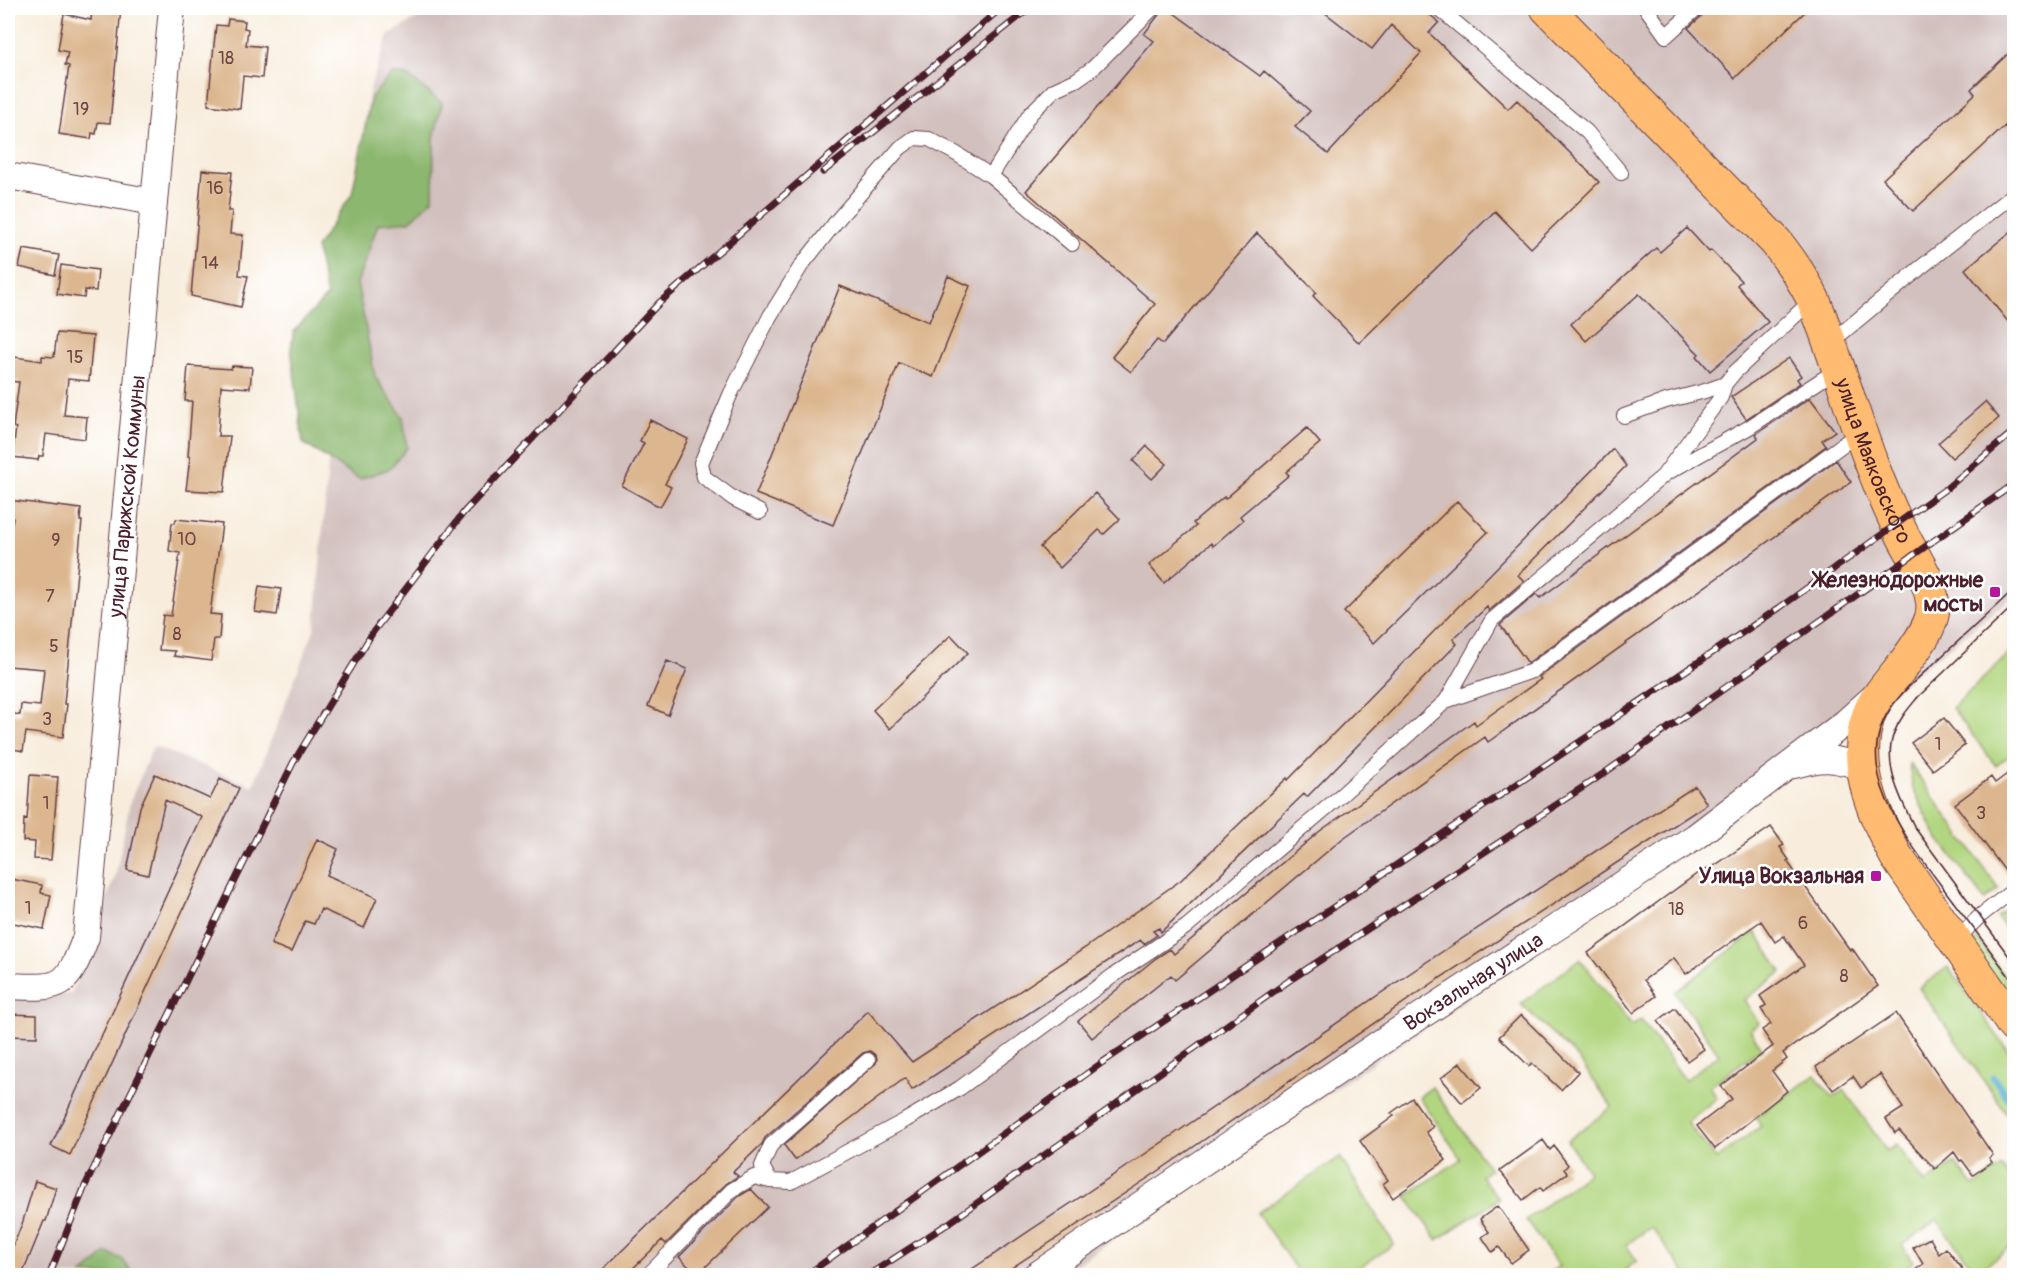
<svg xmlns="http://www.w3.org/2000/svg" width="2022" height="1283" font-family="Pangolin,sans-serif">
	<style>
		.industrial { fill: #d1c0bd }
		.green { fill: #b1d67f; stroke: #7e7a55; stroke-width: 1.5 }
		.forest { fill: #8cb76e; stroke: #6b6b4c; stroke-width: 1.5 }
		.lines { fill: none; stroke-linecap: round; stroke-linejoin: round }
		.stream { stroke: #56afd3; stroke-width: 7 }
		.building { fill: #dcb68e }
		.service-casing { stroke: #643e46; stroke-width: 16 }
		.minor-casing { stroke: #643e46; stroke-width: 28 }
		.primary-casing { stroke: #643e46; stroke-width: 35 }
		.service { stroke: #fff; stroke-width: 14 }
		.minor { stroke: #fff; stroke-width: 26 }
		.primary { stroke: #ffbb71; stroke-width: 33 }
		.tram { stroke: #4a1f2b; stroke-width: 1.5 }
		.rail-casing { stroke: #4a1f2b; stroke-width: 7 }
		.rail { stroke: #fff; stroke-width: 4.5; stroke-dasharray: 14; stroke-linecap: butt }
		.poi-dot { fill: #b5179e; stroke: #fff; stroke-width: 2 }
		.labels { text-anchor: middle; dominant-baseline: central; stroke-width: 5; stroke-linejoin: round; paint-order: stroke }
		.number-label { font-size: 18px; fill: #6e4544 }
		.street-label { font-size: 21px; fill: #4a1f2b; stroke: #fff }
		.poi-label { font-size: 21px; font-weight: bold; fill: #4a1f2b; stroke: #fff; text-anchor: end }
	</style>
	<rect width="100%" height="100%" fill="#fff"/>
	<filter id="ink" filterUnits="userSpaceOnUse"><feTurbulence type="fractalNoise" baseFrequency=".0167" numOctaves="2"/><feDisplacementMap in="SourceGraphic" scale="12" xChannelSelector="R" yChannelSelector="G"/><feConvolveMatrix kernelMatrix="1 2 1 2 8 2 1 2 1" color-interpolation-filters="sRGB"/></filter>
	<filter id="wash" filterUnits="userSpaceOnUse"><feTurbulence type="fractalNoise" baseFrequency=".008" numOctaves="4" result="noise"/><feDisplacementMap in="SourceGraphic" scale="24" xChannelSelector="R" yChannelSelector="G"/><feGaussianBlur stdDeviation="1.35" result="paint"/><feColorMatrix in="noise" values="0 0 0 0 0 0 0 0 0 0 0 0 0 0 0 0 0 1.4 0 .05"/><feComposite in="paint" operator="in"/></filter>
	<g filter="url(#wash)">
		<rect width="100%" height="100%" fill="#f8eddd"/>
		<path class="industrial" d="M 436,8 L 2014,8 L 2014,596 L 1734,817 L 1061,1275 L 8,1276 L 8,993 L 71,994 L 116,874 L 130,802 L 153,746 L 253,786 L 315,627 L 344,263 L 370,88 L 388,35 Z"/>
		<path class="green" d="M 2014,649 L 2014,737 L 2012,739 L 2014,741 L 2014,752 L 1996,766 L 1952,708 Z
			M 1909,763 L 1999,889 L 1985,900 L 1936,835 L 1913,789 Z
			M 2013,906 L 2014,909 L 2014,940 L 1997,917 Z
			M 1755,932 L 1782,972 L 1744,1000 L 1759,1023 L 1750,1030 L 1762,1048 L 1710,1086 L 1717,1098 L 1687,1122 L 1716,1159 L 1761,1126 L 1755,1118 L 1815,1075 L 1832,1097 L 1844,1090 L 1887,1151 L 1897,1145 L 1925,1183 L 1955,1163 L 1974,1186 L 2002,1167 L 2014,1185 L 2014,1244 L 1976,1272 L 1937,1220 L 1902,1245 L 1913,1262 L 1895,1275 L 1687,1276 L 1651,1227 L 1626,1245 L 1637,1261 L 1626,1269 L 1630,1275 L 1547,1275 L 1559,1266 L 1526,1220 L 1589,1172 L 1567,1141 L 1612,1107 L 1578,1058 L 1521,1004 L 1580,959 L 1632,1026 L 1641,1020 L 1685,1080 L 1719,1054 L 1675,992 Z
			M 1978,939 L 2014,990 L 2014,1011 L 1968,947 Z
			M 1948,967 L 2014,1059 L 2014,1124 L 1919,988 Z
			M 1432,1087 L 1490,1169 L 1481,1176 L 1499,1199 L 1437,1240 L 1406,1196 L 1461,1159 L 1419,1097 Z
			M 1340,1157 L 1394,1244 L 1349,1275 L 1300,1275 L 1257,1213 Z"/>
		<path class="forest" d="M 393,73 L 409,77 L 442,103 L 434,138 L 433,199 L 410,221 L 378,224 L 357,283 L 375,377 L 403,417 L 407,448 L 389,469 L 359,479 L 303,443 L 291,348 L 294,331 L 327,296 L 316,248 L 352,194 L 371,97 Z
			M 107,1253 L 122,1259 L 134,1275 L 82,1275 Z"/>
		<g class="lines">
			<path class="stream" d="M 1993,1077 L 2014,1106"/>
		</g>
		<g id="blocks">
			<path class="building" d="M 92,8 L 121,8 L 110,123 L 98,122 L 96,134 L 92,133 L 91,139 L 59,134 L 69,66 L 65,65 L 68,52 L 58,50 L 64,14 L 91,20 Z
				M 1164,8 L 1167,8 L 1260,76 L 1264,71 L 1310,111 L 1295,127 L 1328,154 L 1421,53 L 1391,25 L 1372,49 L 1319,8 L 1421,8 L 1439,22 L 1429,33 L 1508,109 L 1517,100 L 1599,182 L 1531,248 L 1495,211 L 1359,343 L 1313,296 L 1316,292 L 1257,233 L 1163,344 L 1157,340 L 1131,372 L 1112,357 L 1155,304 L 1026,191 L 1154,41 L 1144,34 Z
				M 1707,8 L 1809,8 L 1735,78 L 1688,28 L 1703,15 Z
				M 228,19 L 245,21 L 244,28 L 248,29 L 246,45 L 265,47 L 262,78 L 243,76 L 240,109 L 208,105 L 216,25 L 227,26 Z
				M 2014,48 L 2014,136 L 2005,126 L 1913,211 L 1883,179 L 1975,94 L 1971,89 Z
				M 202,170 L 232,172 L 228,211 L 232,211 L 230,234 L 243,235 L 239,275 L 248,276 L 241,307 L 191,296 Z
				M 1687,228 L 1709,252 L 1711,250 L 1741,281 L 1737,285 L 1768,322 L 1710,371 L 1697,356 L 1699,354 L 1639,294 L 1586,341 L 1571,324 L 1656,248 L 1660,252 Z
				M 2014,229 L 2014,329 L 1965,269 Z
				M 23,249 L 59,255 L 55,275 L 19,267 Z
				M 61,265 L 98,270 L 96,291 L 85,290 L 84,298 L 57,294 Z
				M 948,276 L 970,286 L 933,377 L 899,363 L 833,525 L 756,494 L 840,286 L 929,322 Z
				M 57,333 L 93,336 L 89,381 L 68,379 L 64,415 L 87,417 L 85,439 L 46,434 L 43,456 L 39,456 L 38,460 L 12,457 L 16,428 L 13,427 L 19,382 L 8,381 L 8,356 L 42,361 L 42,356 L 54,357 Z
				M 1789,358 L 1801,376 L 1797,379 L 1800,383 L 1746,419 L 1731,397 Z
				M 188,366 L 231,369 L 232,366 L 252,367 L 250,388 L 221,386 L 218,436 L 230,436 L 224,492 L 186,490 L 190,457 L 188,456 L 192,401 L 185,401 Z
				M 1810,398 L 1835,431 L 1822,440 L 1826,446 L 1528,663 L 1500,625 L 1536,594 L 1540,598 L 1758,438 L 1756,434 Z
				M 1985,402 L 1999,418 L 1952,458 L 1938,443 Z
				M 650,420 L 688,439 L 665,484 L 671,487 L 660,507 L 622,486 L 644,443 L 640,441 Z
				M 1307,428 L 1320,443 L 1286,472 L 1289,475 L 1240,516 L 1243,520 L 1213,546 L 1211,543 L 1164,583 L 1149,565 L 1196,526 L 1193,523 L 1224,497 L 1225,499 Z
				M 1147,446 L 1167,464 L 1152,479 L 1133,461 Z
				M 1613,449 L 1626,466 L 1518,575 L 1524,581 L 1489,611 L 1487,607 L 1453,639 L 1457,644 L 1307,797 L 1304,794 L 1161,932 L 1159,928 L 1153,931 L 1157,935 L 1144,944 L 1140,940 L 912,1090 L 905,1078 L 795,1160 L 784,1145 L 876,1063 L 877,1058 L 874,1054 L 870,1051 L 863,1053 L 765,1138 L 762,1144 L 733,1172 L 738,1176 L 726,1184 L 666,1244 L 662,1240 L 626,1275 L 597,1275 L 868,1011 L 912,1062 L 1085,948 L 1181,880 L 1287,778 L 1288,780 Z
				M 1836,460 L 1851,482 L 1488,742 L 1485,737 L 1342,839 L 1175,980 L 1171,975 L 1092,1038 L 1078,1021 L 1156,958 L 1170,949 L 1174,954 L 1320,831 L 1474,721 L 1476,725 L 1541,679 L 1539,677 Z
				M 1095,493 L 1120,519 L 1104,534 L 1099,530 L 1060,568 L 1040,547 Z
				M 8,500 L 81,509 L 80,521 L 82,521 L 64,704 L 67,704 L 63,737 L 26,732 L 23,751 L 8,748 L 8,713 L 20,715 L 21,704 L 40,706 L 44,669 L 8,666 L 8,618 L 11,601 L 8,600 L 8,541 L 13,518 L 8,517 Z
				M 1457,501 L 1488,532 L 1374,643 L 1344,612 Z
				M 176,519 L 222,524 L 210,614 L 221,615 L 219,639 L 214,639 L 211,661 L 174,656 L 175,651 L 159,650 L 163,615 L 171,616 L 180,553 L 169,551 L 172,523 L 175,523 Z
				M 259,586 L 281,589 L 277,615 L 255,612 Z
				M 951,635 L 968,653 L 890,729 L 873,710 Z
				M 667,661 L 687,669 L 668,715 L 648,706 Z
				M 1944,718 L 1965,745 L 1933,770 L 1911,743 Z
				M 2014,769 L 2014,883 L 1955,804 L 1991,777 L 1995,783 Z
				M 155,774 L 210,799 L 220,779 L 239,788 L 70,1155 L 51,1146 L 202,817 L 165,800 L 148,875 L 127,870 L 140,807 Z
				M 30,775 L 58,777 L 51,860 L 34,859 L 35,842 L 23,841 L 24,819 L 27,820 Z
				M 1695,786 L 1707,804 L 1437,980 L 1157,1172 L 1001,1275 L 963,1275 L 1145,1154 L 1425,963 Z
				M 1771,827 L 1784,845 L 1780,847 L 1789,860 L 1787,861 L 1850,950 L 1852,948 L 1878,986 L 1783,1053 L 1787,1059 L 1772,1071 L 1787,1091 L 1715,1149 L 1697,1126 L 1732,1099 L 1721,1086 L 1773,1046 L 1762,1030 L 1771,1024 L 1761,1009 L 1766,1005 L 1760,996 L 1804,965 L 1784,936 L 1775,942 L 1761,921 L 1686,974 L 1674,958 L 1644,980 L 1656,996 L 1633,1013 L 1588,953 L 1698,873 L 1699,874 L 1710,867 L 1711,868 Z
				M 317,839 L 338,849 L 327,875 L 377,898 L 364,928 L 321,909 L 314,924 L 305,921 L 291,952 L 271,944 Z
				M 11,879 L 42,885 L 41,893 L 51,895 L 44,929 L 8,922 L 8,893 Z
				M 1675,1008 L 1704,1049 L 1687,1061 L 1658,1021 Z
				M 1896,1013 L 1993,1155 L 1989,1158 L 1992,1162 L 1973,1175 L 1962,1160 L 1960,1161 L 1954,1152 L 1935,1169 L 1899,1130 L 1895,1133 L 1886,1119 L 1903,1108 L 1880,1074 L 1861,1088 L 1853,1076 L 1833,1090 L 1816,1067 Z
				M 8,1014 L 37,1015 L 37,1037 L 8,1036 Z
				M 1521,1015 L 1578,1072 L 1561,1090 L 1532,1063 L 1529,1066 L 1499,1037 Z
				M 1460,1063 L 1481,1088 L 1462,1103 L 1441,1078 Z
				M 1412,1098 L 1433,1127 L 1426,1132 L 1446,1160 L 1393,1198 L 1383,1184 L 1388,1180 L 1360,1141 L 1394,1116 L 1391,1113 Z
				M 1543,1140 L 1550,1150 L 1554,1146 L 1568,1165 L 1564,1169 L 1567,1173 L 1543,1191 L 1540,1187 L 1523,1200 L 1500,1171 Z
				M 35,1181 L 56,1188 L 46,1221 L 44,1221 L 22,1275 L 8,1275 L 8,1259 L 23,1221 Z
				M 751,1189 L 768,1207 L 697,1275 L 679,1257 L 738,1197 Z
				M 1498,1206 L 1529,1250 L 1511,1263 L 1499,1247 L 1492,1252 L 1482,1237 L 1489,1232 L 1480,1219 Z
				M 1930,1238 L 1939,1254 L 1946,1248 L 1967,1275 L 1909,1275 L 1923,1264 L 1913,1247 Z"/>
		</g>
	</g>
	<g filter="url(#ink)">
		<use href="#blocks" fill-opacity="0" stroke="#643e46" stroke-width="1.5"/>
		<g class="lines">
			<defs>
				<path id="service" d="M 1438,8 L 1587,132 L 1621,173
					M 1646,8 L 1666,36 L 1697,8
					M 1072,244 L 991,176 L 1030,114 L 1054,90 L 1076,80 L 1093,68 L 1153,8
					M 1830,343 L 1920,268 L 2014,194
					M 1624,416 L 1666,401 L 1705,391 L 1725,384
					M 1667,473 L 1748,428 L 1838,369
					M 760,512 L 734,499 L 704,477 L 701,463 L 731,393 L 770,316 L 801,266 L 839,218 L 900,148 L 914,138 L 929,139 L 955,153 L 991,176
					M 1446,701 L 1492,620 L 1663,476 L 1721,397 L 1725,384 L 1734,373 L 1813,299
					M 1954,942 L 1980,916 L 2011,892
					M 770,1181 L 762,1166 L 771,1145 L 868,1060
					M 647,1276 L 732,1190 L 754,1177 L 770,1181 L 791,1182 L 906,1120 L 960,1088 L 1114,975 L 1186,927 L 1338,798 L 1446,701 L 1532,671 L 1860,432"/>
				<g id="minor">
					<path d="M 8,176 L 154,202"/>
					<path d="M 1794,765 C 1826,756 1832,758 1864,767"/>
					<path id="s1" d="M 8,986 C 62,988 66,990 86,937 L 172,8"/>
					<path id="s2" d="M 1035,1276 L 1393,1034 L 1695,837 L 1846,722 L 1877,694"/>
				</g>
				<g id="primary">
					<path id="s3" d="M 1547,8 L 1776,242 C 1790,260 1803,278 1813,299 C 1825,327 1834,356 1844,385 C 1861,436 1879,489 1904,538 C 1915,559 1933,584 1933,609 C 1932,626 1918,644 1909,657 C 1896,676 1875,695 1868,717 C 1852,766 1874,815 1896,856 L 2014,1026"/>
				</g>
			</defs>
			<use href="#service" class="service-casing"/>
			<use href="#minor" class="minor-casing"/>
			<use href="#primary" class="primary-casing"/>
			<use href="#service" class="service"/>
			<use href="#minor" class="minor"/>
			<use href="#primary" class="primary"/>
			<path class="tram" d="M 2014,589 C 1990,612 1965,635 1941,657 C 1923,674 1904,689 1890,709 C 1848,772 1913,847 1949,896 C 1971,925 1993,954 2014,983
				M 2014,605 L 1918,697 C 1909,708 1899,719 1894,733 C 1882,764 1901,800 1915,828 L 2014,963"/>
			<defs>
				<path id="rail" d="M 823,172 L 1030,8
					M 49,1276 L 85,1186 L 293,763 L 373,632 L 464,512 L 659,303 L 1001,8
					M 805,1276 L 1103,1062 L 1779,608 L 1947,488 L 2014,431
					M 867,1276 L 949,1223 L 1290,980 L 1603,774 L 2014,484"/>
			</defs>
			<use href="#rail" class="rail-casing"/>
			<use href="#rail" class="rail"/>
		</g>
	</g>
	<g class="poi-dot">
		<rect x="1989" y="586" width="12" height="12" rx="3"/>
		<rect x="1870" y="870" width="12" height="12" rx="3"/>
	</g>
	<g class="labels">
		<g class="number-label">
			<text x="226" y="58">18</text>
			<text x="81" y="109">19</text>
			<text x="215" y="188">16</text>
			<text x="210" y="263">14</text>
			<text x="75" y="357">15</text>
			<text x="187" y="539">10</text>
			<text x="56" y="540">9</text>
			<text x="50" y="596">7</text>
			<text x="177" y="634">8</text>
			<text x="54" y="646">5</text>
			<text x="47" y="719">3</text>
			<text x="1938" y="744">1</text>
			<text x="46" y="803">1</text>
			<text x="1981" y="813">3</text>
			<text x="28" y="908">1</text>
			<text x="1676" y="909">18</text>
			<text x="1803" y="923">6</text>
			<text x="1844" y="976">8</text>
		</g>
		<g class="street-label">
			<text stroke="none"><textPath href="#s3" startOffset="568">улица Маяковского</textPath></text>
			<text stroke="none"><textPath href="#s1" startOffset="548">улица Парижской Коммуны</textPath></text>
			<text stroke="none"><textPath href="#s2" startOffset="528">Вокзальная улица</textPath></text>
		</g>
		<g class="poi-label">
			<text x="1983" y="580">Железнодорожные<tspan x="1983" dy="24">мосты</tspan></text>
			<text x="1864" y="876">Улица Вокзальная</text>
		</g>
	</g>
	<rect width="2022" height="1283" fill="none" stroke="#fff" stroke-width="30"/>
</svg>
